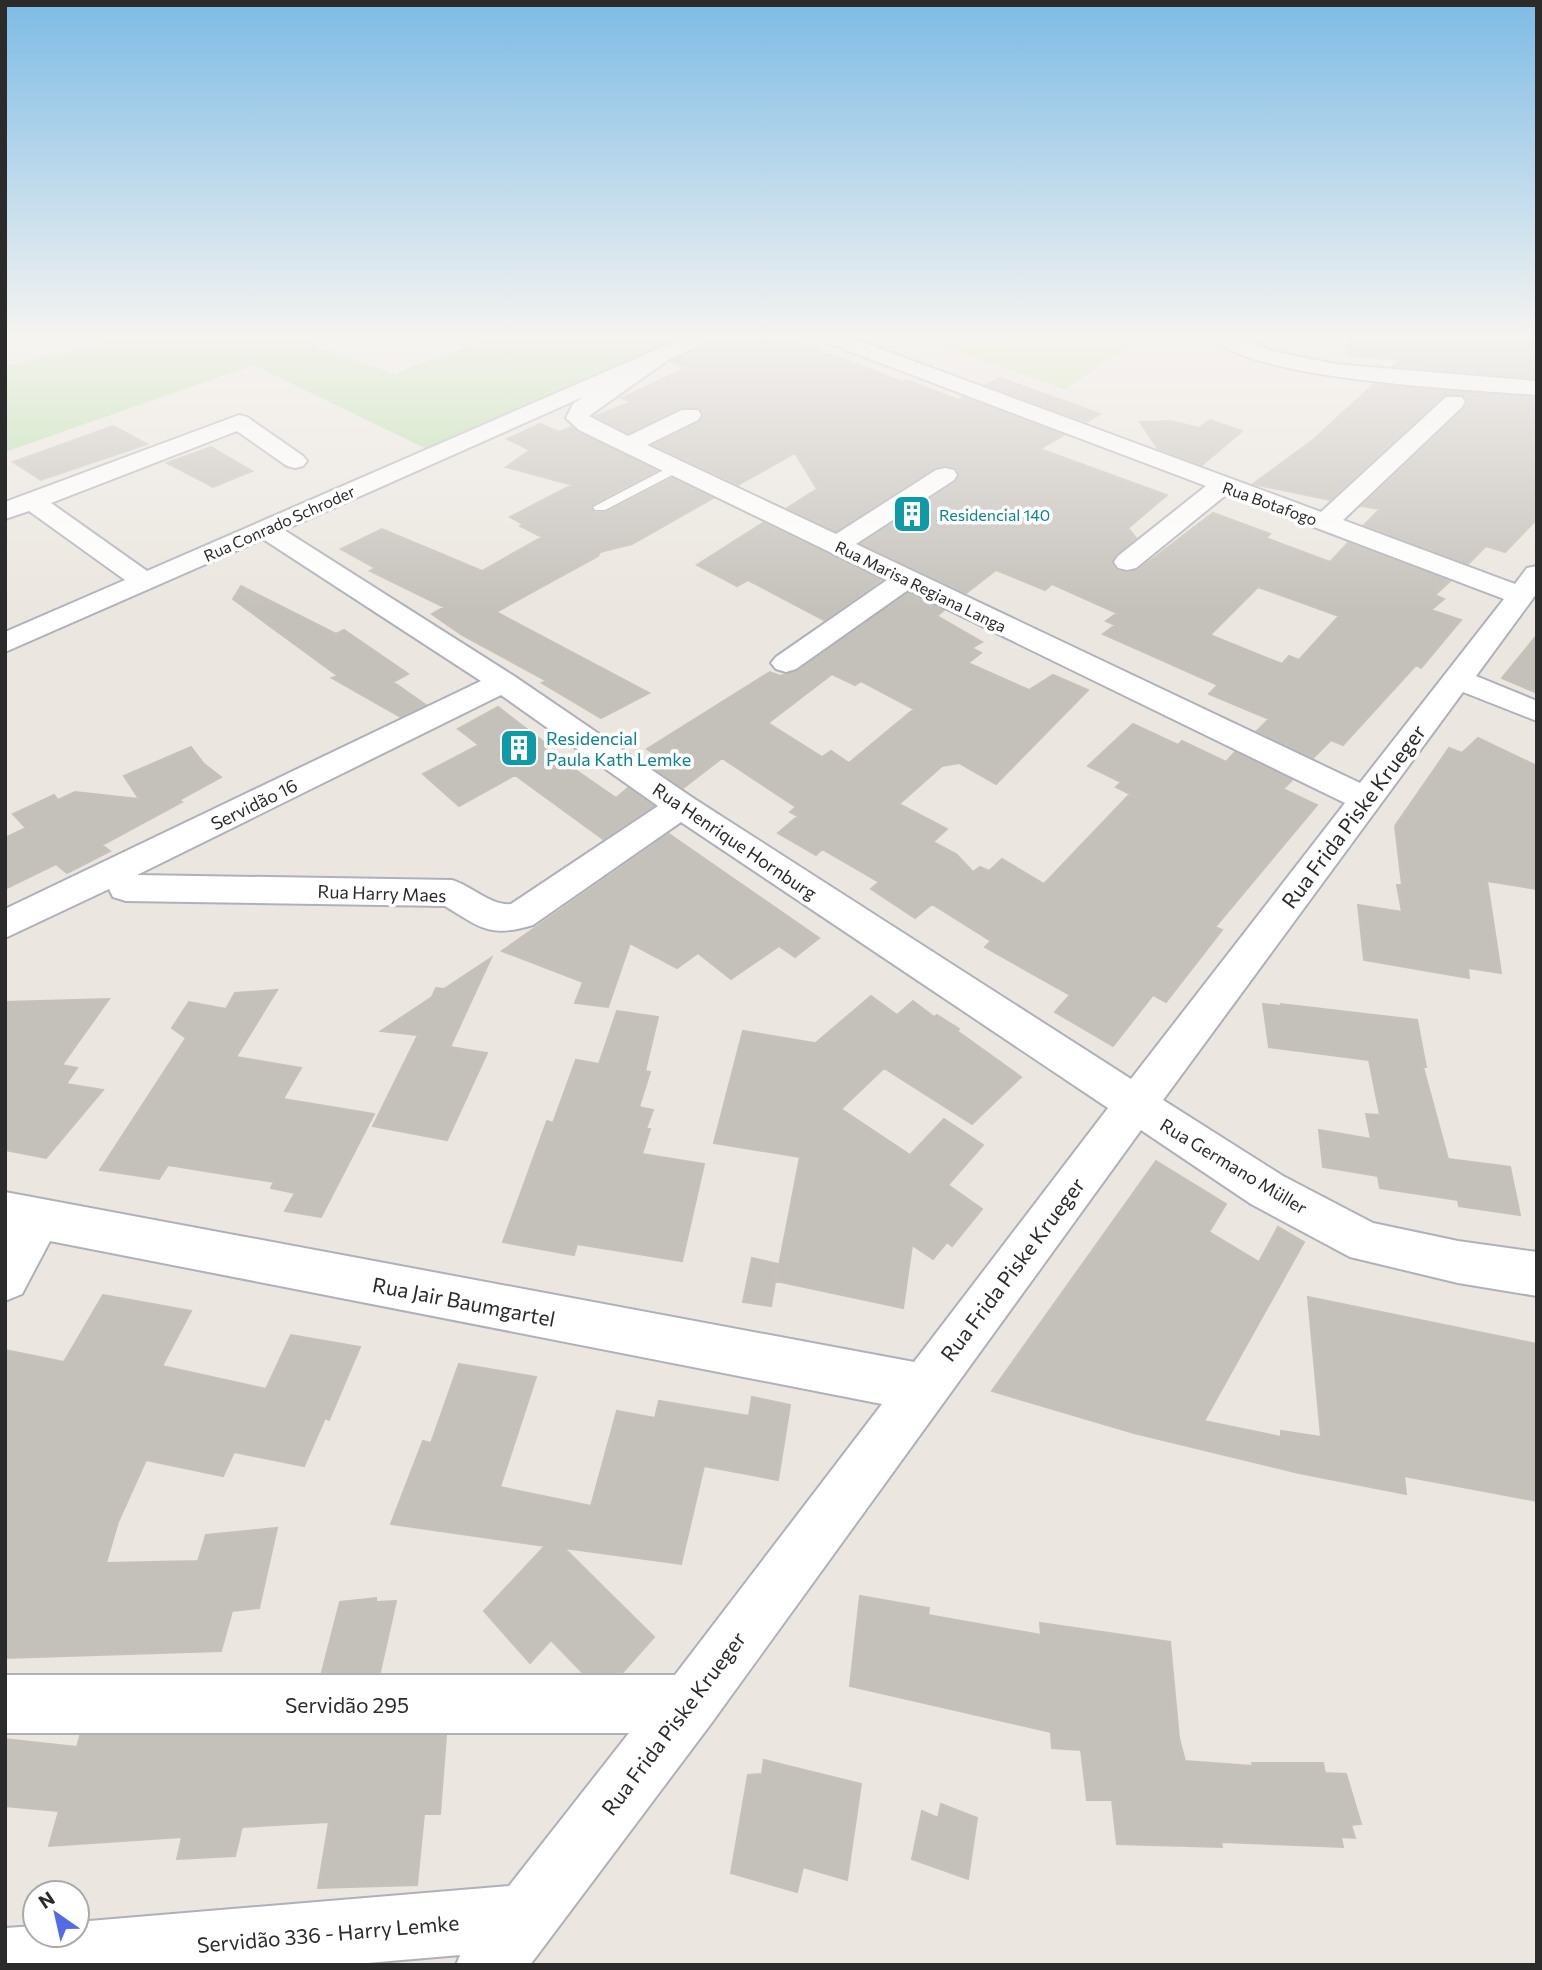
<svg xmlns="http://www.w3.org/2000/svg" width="1542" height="1970" font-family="Commissioner,sans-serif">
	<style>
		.green { fill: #b5dca2 }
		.pitch { fill: #c5e29f }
		.building { fill: #c4c0ba; stroke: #c7c2b9; stroke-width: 2; fill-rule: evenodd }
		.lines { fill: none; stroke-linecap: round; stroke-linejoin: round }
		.lane-casing { stroke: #afb1ba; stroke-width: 3 }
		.street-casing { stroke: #afb1ba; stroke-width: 4 }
		.secondary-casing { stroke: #afb1ba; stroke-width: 4 }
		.lane { fill: #fff; fill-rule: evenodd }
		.street { fill: #fff; fill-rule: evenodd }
		.secondary { fill: #fff; fill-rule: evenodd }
		.labels { text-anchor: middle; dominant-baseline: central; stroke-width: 7; stroke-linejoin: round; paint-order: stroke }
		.far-street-label { font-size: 16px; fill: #2b2b2b; stroke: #fff }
		.far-culture-label { font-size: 16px; fill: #0d838f; stroke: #fff; text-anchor: start }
		.culture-label { font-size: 18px; fill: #0d838f; stroke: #fff; text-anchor: start }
		.street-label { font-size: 18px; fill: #2b2b2b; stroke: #fff }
		.near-street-label { font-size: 21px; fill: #2b2b2b; stroke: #fff }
	</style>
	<rect width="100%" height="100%" fill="#ebe6df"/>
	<path class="green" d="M 124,335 L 329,335 L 310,345 L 395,374 L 495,335 L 697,335 L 433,452 L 253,365 L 5,452 L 5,366 L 74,350 Z"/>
	<path class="pitch" d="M 909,335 L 1146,335 L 1065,389 Z"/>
	<path class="building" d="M 730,335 L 780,335 L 903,382 L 906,380 L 958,400 L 963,397 L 1064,435 L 1040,449 L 1167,495 L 1128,528 L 1136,538 L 1112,561 L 1117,571 L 1128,573 L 1138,570 L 1213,513 L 1270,534 L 1266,538 L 1330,562 L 1348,543 L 1450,581 L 1435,595 L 1444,599 L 1431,610 L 1461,620 L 1421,668 L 1416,665 L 1343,745 L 1331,740 L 1313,758 L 1257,731 L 1269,719 L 1209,694 L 1218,685 L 1103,634 L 1115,625 L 1106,621 L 1117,613 L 1052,584 L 1045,590 L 996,570 L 966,593 L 861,544 L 955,482 L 959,474 L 955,467 L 944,465 L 935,468 L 836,531 L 787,508 L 817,489 L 795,453 L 738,485 L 653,445 L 699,422 L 703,414 L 698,407 L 681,408 L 628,433 L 596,416 L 631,402 L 622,398 L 686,368 L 671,362 ZM 1258,587 L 1339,616 L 1299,660 L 1289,656 L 1282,664 L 1210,635 Z
		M 1348,335 L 1537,335 L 1537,378 L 1393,366 L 1400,360 L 1347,355 Z
		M 1000,378 L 1064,401 L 1100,414 L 1086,422 L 986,385 Z
		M 1374,384 L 1537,398 L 1537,519 L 1505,552 L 1486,546 L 1468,564 L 1364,525 L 1380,509 L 1362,506 L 1464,409 L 1467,401 L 1462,394 L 1444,395 L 1330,500 L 1253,484 L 1313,440 Z
		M 1210,420 L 1242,431 L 1202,465 L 1158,449 L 1140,422 L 1171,421 L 1199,428 Z
		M 540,424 L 559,432 L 572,427 L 578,432 L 657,471 L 592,505 L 591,508 L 595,513 L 606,512 L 672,478 L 713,498 L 632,544 L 600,552 L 598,556 L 496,612 L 649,693 L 601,718 L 542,683 L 547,681 L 462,635 L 432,614 L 444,607 L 370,571 L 375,568 L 341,549 L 382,529 L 482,571 L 542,537 L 520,526 L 523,524 L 510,517 L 572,485 L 506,467 L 530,450 L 507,439 Z
		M 113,426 L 147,444 L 41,480 L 13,462 Z
		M 211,447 L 252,471 L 213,487 L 167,463 Z
		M 763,523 L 882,580 L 824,620 L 748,580 L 737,586 L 697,565 Z
		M 241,586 L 336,634 L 344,630 L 408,674 L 393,682 L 426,705 L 401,717 L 332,678 L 338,676 L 233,599 Z
		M 908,593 L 944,610 L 937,616 L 982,642 L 972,648 L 981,653 L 968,663 L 1029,690 L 1053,675 L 1088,690 L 996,784 L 959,763 L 942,766 L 899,804 L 947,829 L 933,842 L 956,854 L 973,872 L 980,867 L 989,871 L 1002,859 L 1044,884 L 1130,794 L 1116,787 L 1121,782 L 1088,766 L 1133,724 L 1178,745 L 1182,741 L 1226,762 L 1235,752 L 1292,780 L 1283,789 L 1317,805 L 1215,927 L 1222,930 L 1166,1002 L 1153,995 L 1113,1046 L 1055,1012 L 1070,995 L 985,947 L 991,941 L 932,904 L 915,918 L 871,889 L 879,882 L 822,849 L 816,855 L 778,833 L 798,816 L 790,812 L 796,807 L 722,758 L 683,788 L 655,769 L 665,761 L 647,749 L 770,672 L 780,676 L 798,671 ZM 832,674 L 855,685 L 861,681 L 914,709 L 849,763 L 831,751 L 822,757 L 768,723 Z
		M 1537,635 L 1537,693 L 1502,678 Z
		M 498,707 L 549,746 L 545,749 L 616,798 L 628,788 L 653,806 L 603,839 L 515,775 L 459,806 L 423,774 L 479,745 L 458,729 Z
		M 1478,738 L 1537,766 L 1537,889 L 1487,881 L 1501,973 L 1468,968 L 1469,978 L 1364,960 L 1358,905 L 1402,912 L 1397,885 L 1402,885 L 1395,826 L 1449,748 L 1462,753 Z
		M 191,747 L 204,764 L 221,777 L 179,800 L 182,802 L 102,845 L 110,851 L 67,873 L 56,864 L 5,889 L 5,838 L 26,828 L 13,814 L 54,795 L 58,800 L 75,792 L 139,799 L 124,776 Z
		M 669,834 L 819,938 L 795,957 L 779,946 L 731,979 L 698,953 L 677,968 L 630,943 L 608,1007 L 575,1003 L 583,982 L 502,951 Z
		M 491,958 L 450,1047 L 487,1053 L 447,1140 L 373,1126 L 418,1035 L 381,1031 L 432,997 L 436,988 L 444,989 Z
		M 277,990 L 236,1057 L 301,1068 L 283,1099 L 374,1114 L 321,1217 L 285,1211 L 295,1193 L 271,1188 L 274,1182 L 168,1165 L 159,1179 L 100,1170 L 186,1038 L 172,1028 L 189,1002 L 226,1009 L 235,993 Z
		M 871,996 L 897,1015 L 913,1001 L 934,1017 L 937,1015 L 959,1029 L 957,1031 L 1021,1077 L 972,1124 L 884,1068 L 841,1109 L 910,1155 L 944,1119 L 983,1145 L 948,1185 L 982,1209 L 952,1246 L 947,1242 L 933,1259 L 912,1245 L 903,1308 L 776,1281 L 800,1157 L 714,1143 L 743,1031 L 820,1044 L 817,1042 Z
		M 109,999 L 62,1065 L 77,1068 L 66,1084 L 103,1090 L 46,1158 L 5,1150 L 5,1002 Z
		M 1263,1004 L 1281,1006 L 1281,1004 L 1417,1020 L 1426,1067 L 1423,1067 L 1448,1159 L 1510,1167 L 1520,1215 L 1459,1206 L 1458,1200 L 1380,1188 L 1378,1176 L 1323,1167 L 1319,1130 L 1371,1139 L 1366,1114 L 1380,1115 L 1369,1060 L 1269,1047 Z
		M 617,1011 L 658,1017 L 645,1071 L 650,1072 L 639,1107 L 653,1110 L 646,1129 L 650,1129 L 642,1154 L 704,1164 L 682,1261 L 577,1244 L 574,1255 L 503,1242 L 547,1121 L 553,1123 L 576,1060 L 599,1064 Z
		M 1156,1161 L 1226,1204 L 1209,1232 L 1259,1262 L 1278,1227 L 1304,1242 L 1204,1421 L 1281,1437 L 1281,1431 L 1321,1437 L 1308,1297 L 1537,1344 L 1537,1501 L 1404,1476 L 1406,1494 L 1299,1473 L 1134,1433 L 992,1391 Z
		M 752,1258 L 778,1264 L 771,1306 L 743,1302 Z
		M 103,1295 L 191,1311 L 162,1366 L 266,1389 L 291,1335 L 360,1347 L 329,1420 L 325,1418 L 304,1466 L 234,1452 L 223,1476 L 146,1460 L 118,1522 L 106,1563 L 198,1561 L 206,1535 L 277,1528 L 259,1608 L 232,1611 L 221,1651 L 5,1658 L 5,1350 L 64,1362 Z
		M 459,1364 L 536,1377 L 500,1487 L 591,1506 L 617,1411 L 655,1418 L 659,1401 L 749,1416 L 752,1397 L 790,1405 L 778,1480 L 704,1466 L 681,1564 L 564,1548 L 654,1637 L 623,1672 L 582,1672 L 551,1640 L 530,1663 L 484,1611 L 545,1546 L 391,1524 L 423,1441 L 431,1443 Z
		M 860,1596 L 929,1608 L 928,1615 L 1041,1635 L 1040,1623 L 1170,1642 L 1179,1738 L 1185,1761 L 1253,1766 L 1252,1763 L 1323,1763 L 1325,1773 L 1346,1774 L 1361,1824 L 1351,1825 L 1355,1838 L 1341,1837 L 1343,1847 L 1221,1842 L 1222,1847 L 1117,1844 L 1112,1800 L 1087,1800 L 1081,1750 L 1052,1748 L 1051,1732 L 850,1686 Z
		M 376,1598 L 376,1602 L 396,1601 L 380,1672 L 322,1672 L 340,1602 Z
		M 80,1736 L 446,1736 L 440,1814 L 424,1814 L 417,1885 L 318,1888 L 329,1822 L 242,1827 L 235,1856 L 177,1859 L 182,1837 L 49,1846 L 59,1811 L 5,1806 L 5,1739 L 77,1747 Z
		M 764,1760 L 861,1784 L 847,1880 L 803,1867 L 797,1892 L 731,1873 L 748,1775 L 762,1774 Z
		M 941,1804 L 977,1818 L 968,1879 L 912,1859 L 922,1811 L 938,1818 Z"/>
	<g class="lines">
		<defs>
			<path id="lane" d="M 677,463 L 682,464 L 682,470 L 605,510 L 595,510 L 593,507 Z"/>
			<path id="street" d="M 690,335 L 717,335 L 714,339 L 668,360 L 589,416 L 628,436 L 682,410 L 698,410 L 701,415 L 698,420 L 647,445 L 836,534 L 936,470 L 945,468 L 954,470 L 957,475 L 954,480 L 856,544 L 1360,783 L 1504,599 L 1227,494 L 1136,568 L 1127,570 L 1118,568 L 1114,562 L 1118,556 L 1206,486 L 817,339 L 814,335 L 843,335 L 1321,512 L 1446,397 L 1462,397 L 1465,402 L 1462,407 L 1343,520 L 1515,584 L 1527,568 L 1537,566 L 1537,593 L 1476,676 L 1537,701 L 1537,721 L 1463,692 L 1163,1100 L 1283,1176 L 1373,1223 L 1458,1241 L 1537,1252 L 1537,1296 L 1458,1283 L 1350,1257 L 1251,1204 L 1141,1130 L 710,1725 L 530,1965 L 456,1965 L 460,1955 L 344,1965 L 5,1965 L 5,1928 L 35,1926 L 35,1935 L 77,1935 L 77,1922 L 509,1886 L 629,1733 L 5,1733 L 5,1675 L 675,1675 L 882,1404 L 50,1241 L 22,1294 L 5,1301 L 5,1192 L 914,1362 L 1108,1108 L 681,822 L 533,925 C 490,938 481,928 445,906 L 126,901 L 113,897 L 109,889 L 5,938 L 5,909 L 481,681 L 263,539 L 5,652 L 5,632 L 125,580 L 29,511 L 5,519 L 5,502 L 239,415 L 247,417 L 303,456 L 307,461 L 303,466 L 295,468 L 287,466 L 237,431 L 51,503 L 147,571 ZM 583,397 L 573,404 L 566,418 L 579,430 L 887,580 L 776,657 L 771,663 L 776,669 L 786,672 L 796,669 L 908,590 L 1345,803 L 1131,1079 L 693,798 L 514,676 L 284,530 ZM 501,695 L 658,806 L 511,904 C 491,906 472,886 452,880 L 137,875 Z"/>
			<path id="secondary" d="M 1211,335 L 1236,335 L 1272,351 L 1335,364 L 1537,381 L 1537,395 C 1479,390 1240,380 1211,335 Z"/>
		</defs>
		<use href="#lane" class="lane-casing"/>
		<use href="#street" class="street-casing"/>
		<use href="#secondary" class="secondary-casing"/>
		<use href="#lane" class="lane"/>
		<use href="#street" class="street"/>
		<use href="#secondary" class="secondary"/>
	</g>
	<linearGradient id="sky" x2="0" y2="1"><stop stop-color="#7dbbe5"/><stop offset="0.55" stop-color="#f6f4f1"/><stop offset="1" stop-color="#f6f4f1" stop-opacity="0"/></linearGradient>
	<rect width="1542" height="611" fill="url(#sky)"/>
	<defs>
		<symbol id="building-square" viewBox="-11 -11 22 22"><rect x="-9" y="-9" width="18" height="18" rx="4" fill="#0f9aa8" stroke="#fff"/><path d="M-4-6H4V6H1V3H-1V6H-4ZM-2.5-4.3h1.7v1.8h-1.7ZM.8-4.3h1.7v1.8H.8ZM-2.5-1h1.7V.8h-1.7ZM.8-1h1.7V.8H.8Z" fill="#fff"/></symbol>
	</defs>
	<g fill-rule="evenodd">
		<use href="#building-square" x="890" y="492" width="44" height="44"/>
		<use href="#building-square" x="497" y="726" width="44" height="44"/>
	</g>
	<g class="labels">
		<g class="far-street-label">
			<text transform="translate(1270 503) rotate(20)">Rua Botafogo</text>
			<text transform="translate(279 523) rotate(-24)">Rua Conrado Schroder</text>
			<text transform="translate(921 586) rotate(26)">Rua Marisa Regiana Langa</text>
		</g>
		<g class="far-culture-label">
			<text x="939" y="514">Residencial 140</text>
		</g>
		<g class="culture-label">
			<text x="546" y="738">Residencial<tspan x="546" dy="21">Paula Kath Lemke</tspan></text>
		</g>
		<g class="street-label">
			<text transform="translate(254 804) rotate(-26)">Servidão 16</text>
			<text transform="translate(735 841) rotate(34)">Rua Henrique Hornburg</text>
			<text transform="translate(382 893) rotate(2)">Rua Harry Maes</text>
			<text transform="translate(1234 1166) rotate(31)">Rua Germano Müller</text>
		</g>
		<g class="near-street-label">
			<text transform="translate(1353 816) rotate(-53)">Rua Frida Piske Krueger</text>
			<text transform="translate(1012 1269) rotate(-53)">Rua Frida Piske Krueger</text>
			<text transform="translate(464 1301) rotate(11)">Rua Jair Baumgartel</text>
			<text x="347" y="1704">Servidão 295</text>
			<text transform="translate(673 1723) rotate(-53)">Rua Frida Piske Krueger</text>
			<text transform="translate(328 1933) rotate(-5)">Servidão 336 - Harry Lemke</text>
		</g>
	</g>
	<rect width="1542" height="1970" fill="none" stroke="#2b2b2b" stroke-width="14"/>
	<g transform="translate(56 1914) rotate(326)"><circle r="33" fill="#ffffff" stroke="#aaaaaa" stroke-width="2"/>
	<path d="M0-5L12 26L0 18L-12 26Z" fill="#526ce6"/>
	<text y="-10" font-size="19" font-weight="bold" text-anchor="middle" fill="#2b2b2b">N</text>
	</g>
</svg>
